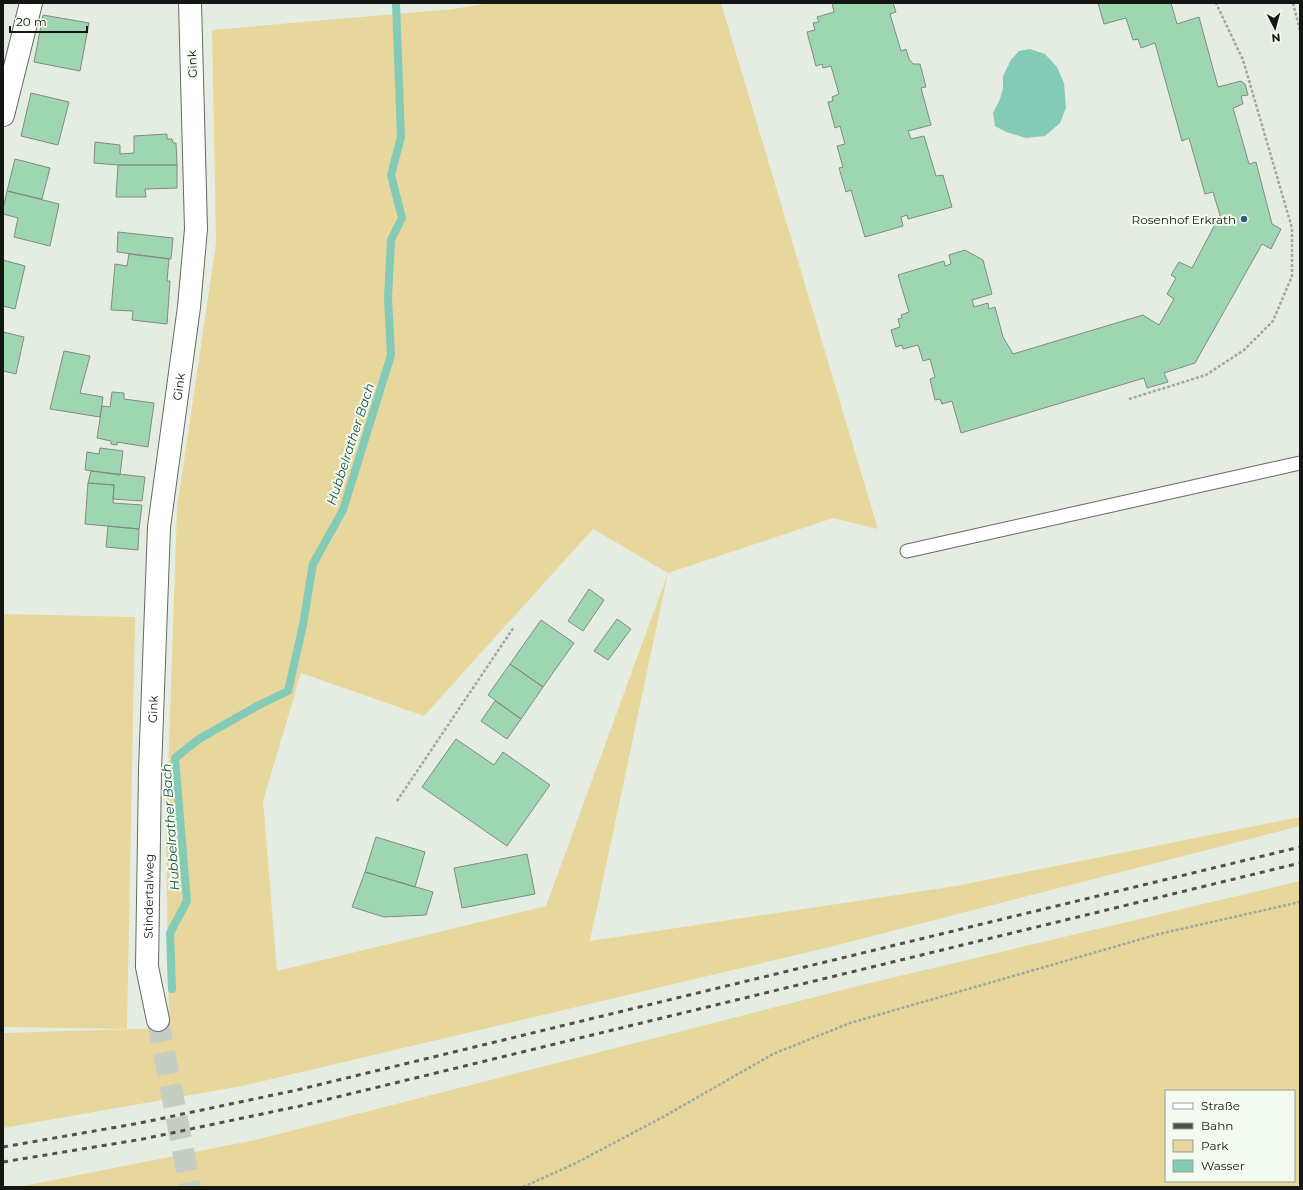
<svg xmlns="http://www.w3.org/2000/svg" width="1303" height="1190" font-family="Montserrat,sans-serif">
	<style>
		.green { fill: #e7d79d; fill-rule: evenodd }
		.water { fill: #83cbb7 }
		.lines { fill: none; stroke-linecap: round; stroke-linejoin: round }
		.stream { stroke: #83cbb7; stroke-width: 8 }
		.building { fill: #9ed6b1; stroke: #818b84 }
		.street-tunnel { stroke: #c6cdc3; stroke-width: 22; stroke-dasharray: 22 11; stroke-linecap: butt }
		.lane-casing { stroke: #646a61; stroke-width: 15 }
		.street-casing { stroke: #646a61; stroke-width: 24 }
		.path { stroke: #a2a8a0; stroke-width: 2.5; stroke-dasharray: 3 2; stroke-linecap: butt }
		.lane { stroke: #fff; stroke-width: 13 }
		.street { stroke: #fff; stroke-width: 22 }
		.rail { stroke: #4e514c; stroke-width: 3; stroke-dasharray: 5 5; stroke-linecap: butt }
		.poi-dot { fill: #2a5d7a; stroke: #f3faef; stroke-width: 1.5 }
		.labels { text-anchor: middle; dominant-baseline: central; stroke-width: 4; stroke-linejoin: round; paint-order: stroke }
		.street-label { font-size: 12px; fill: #141613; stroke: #f3faef }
		.poi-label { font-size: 12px; fill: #141613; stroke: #f3faef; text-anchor: end }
		.water-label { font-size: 13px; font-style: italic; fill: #1c574a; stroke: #f3faef }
	</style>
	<rect width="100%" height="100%" fill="#e5ede2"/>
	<path class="green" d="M 490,3 L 721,3 L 878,529 L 833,518 L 668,573 L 590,941 L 956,886 L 1300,817 L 1300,826 L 826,948 L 242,1086 L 3,1128 L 3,1033 L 169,1028 L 166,837 L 177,508 L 216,243 L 212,30 L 453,9 ZM 593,529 L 668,573 L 546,906 L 277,971 L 263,801 L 301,673 L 424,716 Z
		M 3,614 L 135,617 L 127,1029 L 3,1027 Z
		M 1300,881 L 1300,1187 L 18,1187 L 255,1140 L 870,983 ZM 1166,1091 L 1294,1091 L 1294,1181 L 1166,1181 Z"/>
	<path class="water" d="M 1030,49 L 1045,54 L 1057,67 L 1064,83 L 1066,108 L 1060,123 L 1045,136 L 1026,138 L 1006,132 L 995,126 L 993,113 L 1000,99 L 1003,88 L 1003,76 L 1011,60 L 1019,51 Z"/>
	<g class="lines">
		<path class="stream" d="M 172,989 L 170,933 L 187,901 L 175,758 L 199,739 L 259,705 L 288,691 L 303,625 L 313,564 L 343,510 L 391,355 L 388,298 L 391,240 L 402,218 L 391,175 L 401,137 L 396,3"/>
	</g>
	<path class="building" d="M 832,3 L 893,3 L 896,12 L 890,14 L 901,51 L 906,49 L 909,59 L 913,64 L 920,64 L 926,87 L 921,88 L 931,125 L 908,131 L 911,139 L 924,136 L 936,176 L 943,175 L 952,207 L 908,219 L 907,215 L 901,217 L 903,226 L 865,237 L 851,190 L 846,192 L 839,168 L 843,167 L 837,146 L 845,144 L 840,126 L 835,128 L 828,102 L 833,101 L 832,97 L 839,94 L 831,66 L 823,68 L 822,64 L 816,66 L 807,32 L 815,30 L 813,23 L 819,22 L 817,17 L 834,12 Z
		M 1098,3 L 1171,3 L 1177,24 L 1199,17 L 1218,87 L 1241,81 L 1245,84 L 1248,95 L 1241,96 L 1243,104 L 1233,108 L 1249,164 L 1256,162 L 1272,224 L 1281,229 L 1271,249 L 1262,244 L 1195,363 L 1164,373 L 1168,382 L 1147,388 L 1144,378 L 961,433 L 952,401 L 942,404 L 940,399 L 935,400 L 930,379 L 935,377 L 930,359 L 923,361 L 918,345 L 903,349 L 902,345 L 896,347 L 891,330 L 900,327 L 898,319 L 902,318 L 901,315 L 909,312 L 898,275 L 944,261 L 945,266 L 951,264 L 949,255 L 965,250 L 983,260 L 992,294 L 972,300 L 974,307 L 988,303 L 989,309 L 995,307 L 1003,337 L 1013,354 L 1143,315 L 1159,325 L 1174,299 L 1167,294 L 1176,278 L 1171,275 L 1179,262 L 1192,268 L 1220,215 L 1213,192 L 1205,194 L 1189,138 L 1182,141 L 1155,43 L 1141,48 L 1138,39 L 1133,40 L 1126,18 L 1104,24 Z
		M 43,15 L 89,23 L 80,71 L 34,62 Z
		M 31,93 L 69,102 L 58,145 L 21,136 Z
		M 167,134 L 167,139 L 172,139 L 173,143 L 176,143 L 177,165 L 118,165 L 94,163 L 95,142 L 120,145 L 120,154 L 134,153 L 134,136 Z
		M 15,159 L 50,168 L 42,199 L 7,191 Z
		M 118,165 L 177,165 L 177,188 L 145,189 L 146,197 L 116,197 Z
		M 7,191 L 59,204 L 50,246 L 14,237 L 18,218 L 3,214 L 3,209 Z
		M 118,232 L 173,238 L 171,259 L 117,252 Z
		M 129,254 L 169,259 L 167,281 L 170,281 L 167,324 L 132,320 L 133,311 L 111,310 L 115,264 L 127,266 Z
		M 3,260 L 25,266 L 15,309 L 3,306 Z
		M 3,332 L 24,337 L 16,374 L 3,371 Z
		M 64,351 L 90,356 L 80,393 L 103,397 L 100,417 L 50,409 Z
		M 112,392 L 124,393 L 124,399 L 154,403 L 148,447 L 117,442 L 117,445 L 111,444 L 111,441 L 97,438 L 102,406 L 110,407 Z
		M 100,448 L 123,451 L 120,475 L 85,470 L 87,452 L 99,454 Z
		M 91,471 L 145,477 L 142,501 L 113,499 L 114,485 L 88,483 Z
		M 88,483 L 114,485 L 113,503 L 142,505 L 139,529 L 85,524 Z
		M 108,526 L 139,529 L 138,550 L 106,547 Z
		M 589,589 L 604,600 L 583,631 L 568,621 Z
		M 617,619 L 631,629 L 608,660 L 594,651 Z
		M 541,620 L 574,643 L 543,687 L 510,664 Z
		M 510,664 L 543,687 L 521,719 L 488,695 Z
		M 495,701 L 521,719 L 507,739 L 481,721 Z
		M 456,739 L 494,765 L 503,752 L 550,785 L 507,846 L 422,787 Z
		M 376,837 L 425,852 L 415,887 L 365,872 Z
		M 527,854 L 535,894 L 462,908 L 454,868 Z
		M 365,872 L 433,892 L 426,915 L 384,917 L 352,907 Z"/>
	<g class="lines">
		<path class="street-tunnel" d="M 158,1020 L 190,1187"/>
		<defs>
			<path id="lane" d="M 907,551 L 1300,463"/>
			<g id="street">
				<path d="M 3,115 L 31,3"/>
				<path id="s1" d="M 158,1020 L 147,967 L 150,770 L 159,527 L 189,307 L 196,229 L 190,3"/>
			</g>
		</defs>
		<use href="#lane" class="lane-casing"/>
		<use href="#street" class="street-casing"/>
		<path class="path" d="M 1293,3 L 1300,31
			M 1129,399 L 1206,375 L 1244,350 L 1273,321 L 1292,276 L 1292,228 L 1243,60 L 1216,3
			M 397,801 L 514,627
			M 523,1187 L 574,1164 L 663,1117 L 773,1054 L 850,1023 L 1159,934 L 1300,902"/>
		<use href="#lane" class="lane"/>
		<use href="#street" class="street"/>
		<path class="rail" d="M 3,1147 L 140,1123 L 297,1090 L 1300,847
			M 3,1162 L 143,1139 L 300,1106 L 1300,863"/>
	</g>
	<circle class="poi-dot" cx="1244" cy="219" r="4"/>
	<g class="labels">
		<g class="street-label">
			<text transform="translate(192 64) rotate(-92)">Gink</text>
			<text stroke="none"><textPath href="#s1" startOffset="636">Gink</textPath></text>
			<text stroke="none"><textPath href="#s1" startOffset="312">Gink</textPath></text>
			<text stroke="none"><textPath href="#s1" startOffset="125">Stindertalweg</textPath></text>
		</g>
		<g class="poi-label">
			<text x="1236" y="219">Rosenhof Erkrath</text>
		</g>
		<g class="water-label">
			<text transform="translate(350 444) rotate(-72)">Hubbelrather Bach</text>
			<text transform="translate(170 827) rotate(-94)">Hubbelrather Bach</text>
		</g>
	</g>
	<rect width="1303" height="1190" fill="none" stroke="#141613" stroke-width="8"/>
	<rect x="1165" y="1090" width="130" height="92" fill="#f3faef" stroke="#9a9f97"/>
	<rect x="1173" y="1103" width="20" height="6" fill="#ffffff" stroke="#9a9f97"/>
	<text x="1201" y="1110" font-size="12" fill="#141613">Straße</text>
	<rect x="1173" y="1123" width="20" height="6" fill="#4e514c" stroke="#9a9f97"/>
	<text x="1201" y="1130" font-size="12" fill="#141613">Bahn</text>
	<rect x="1173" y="1140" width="20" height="12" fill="#e7d79d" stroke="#9a9f97"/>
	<text x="1201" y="1150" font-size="12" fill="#141613">Park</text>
	<rect x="1173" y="1160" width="20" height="12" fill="#83cbb7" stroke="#9a9f97"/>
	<text x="1201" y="1170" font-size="12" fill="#141613">Wasser</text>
	<g transform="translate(1275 28) rotate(174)" stroke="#f3faef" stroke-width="3" paint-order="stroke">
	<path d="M0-3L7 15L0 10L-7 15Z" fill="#141613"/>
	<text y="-6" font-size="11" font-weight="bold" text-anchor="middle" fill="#141613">N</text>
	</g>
	<path d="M10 26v6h77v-6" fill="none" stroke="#141613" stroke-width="2"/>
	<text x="16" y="26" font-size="12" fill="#141613" stroke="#f3faef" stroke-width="3" paint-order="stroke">20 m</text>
</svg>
